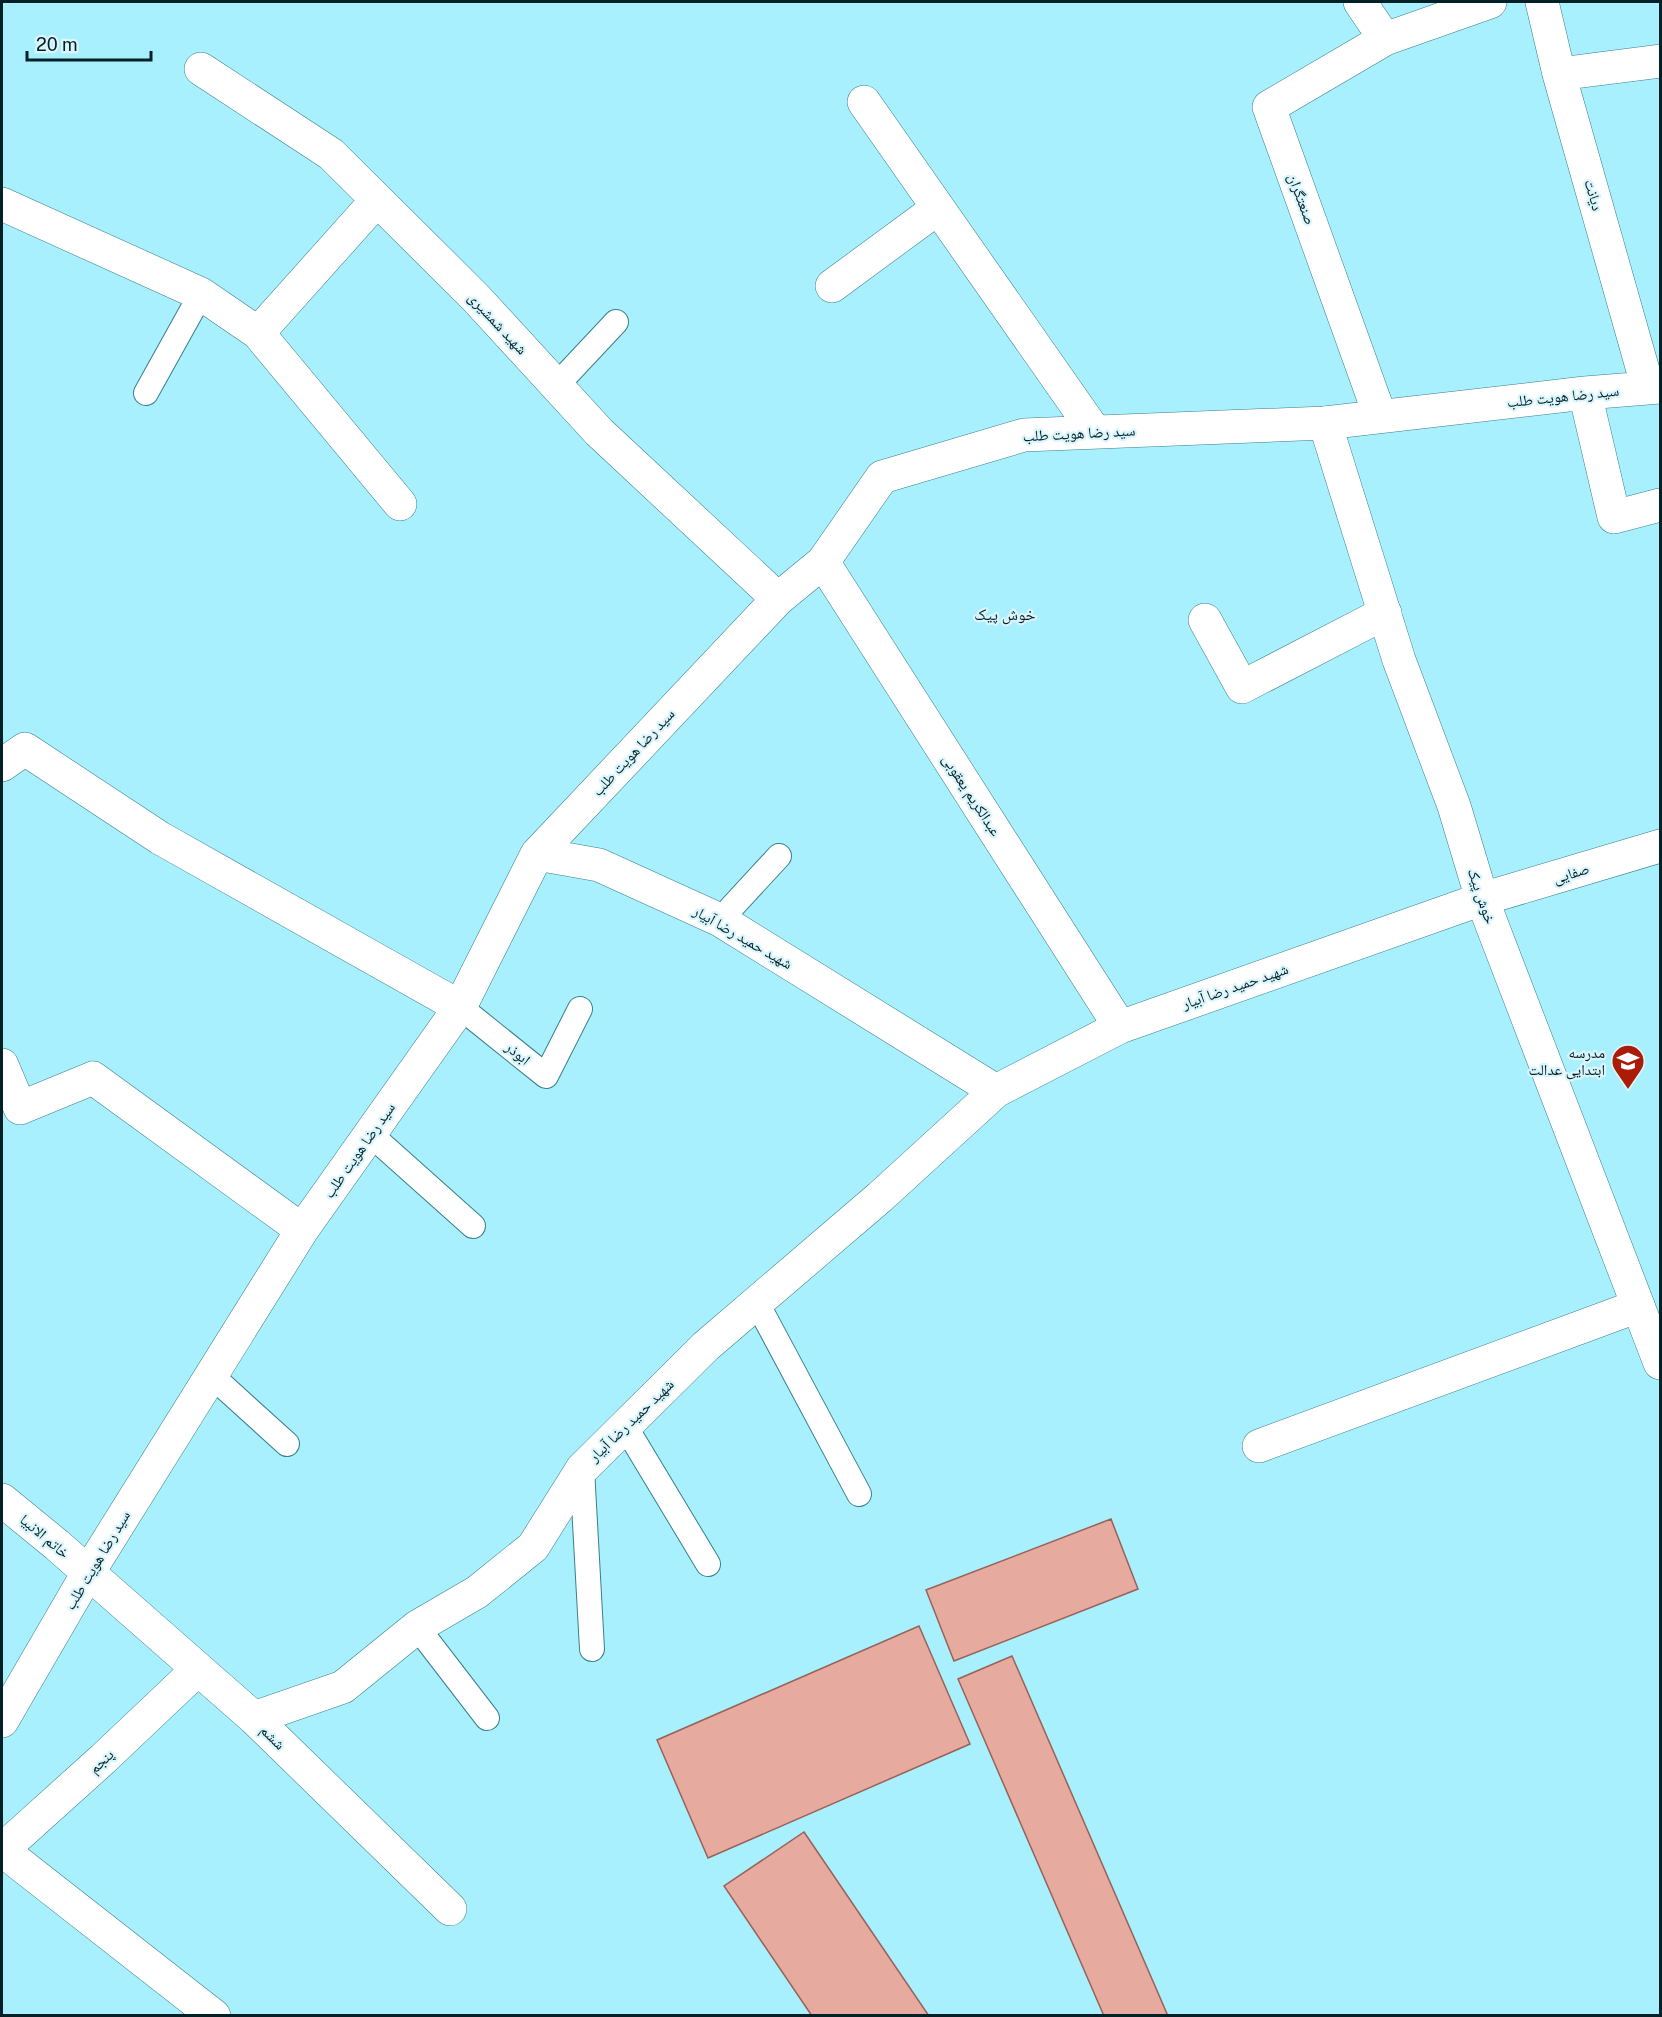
<svg xmlns="http://www.w3.org/2000/svg" width="1662" height="2017" font-family="'Public Sans','Noto Naskh Arabic',sans-serif">
	<style>
		.building { fill: #e6aa9f; stroke: #986258; stroke-width: 1.5 }
		.lines { fill: none; stroke-linecap: round; stroke-linejoin: round }
		.service-casing { stroke: #387f8b; stroke-width: 26 }
		.minor-casing { stroke: #387f8b; stroke-width: 34 }
		.tertiary-casing { stroke: #387f8b; stroke-width: 34 }
		.service { stroke: #fff; stroke-width: 24 }
		.minor { stroke: #fff; stroke-width: 33 }
		.tertiary { stroke: #fff; stroke-width: 33 }
		.labels { text-anchor: middle; dominant-baseline: central; stroke-width: 4.5; stroke-linejoin: round; paint-order: stroke }
		.street-label { font-size: 15px; fill: #022025; stroke: #daf5fb }
		.poi-label { font-size: 15px; fill: #022025; stroke: #daf5fb; text-anchor: end }
		.neighbourhood-label { font-size: 16px; fill: #022025; stroke: #daf5fb }
	</style>
	<rect width="100%" height="100%" fill="#a9f0fe"/>
	<path class="building" d="M 1111,1519 L 1138,1589 L 954,1661 L 926,1590 Z
		M 919,1626 L 970,1744 L 708,1858 L 657,1740 Z
		M 1012,1656 L 1168,2016 L 1104,2016 L 958,1679 Z
		M 804,1832 L 929,2016 L 812,2016 L 724,1886 Z"/>
	<g class="lines">
		<defs>
			<path id="service" d="M 556,386 L 616,322
				M 146,393 L 201,294
				M 720,920 L 779,856
				M 460,1007 L 546,1076 L 580,1009
				M 370,1134 L 473,1226
				M 757,1303 L 859,1494
				M 212,1376 L 287,1444
				M 625,1426 L 708,1564
				M 582,1469 L 592,1649
				M 417,1627 L 487,1718"/>
			<path id="minor" d="M 1360,2 L 1385,39 L 1490,2
				M 1542,2 L 1559,74 L 1648,388
				M 201,69 L 331,154 L 475,297 L 599,432 L 778,599
				M 1559,74 L 1660,61
				M 864,102 L 1095,432
				M 2,204 L 201,294 L 258,333 L 377,200
				M 832,286 L 938,208
				M 258,333 L 400,504
				M 1585,393 L 1614,517 L 1660,505
				M 1380,416 L 1269,107 L 1385,39
				M 823,562 L 1120,1027
				M 1205,620 L 1242,687 L 1385,613
				M 2,765 L 25,749 L 160,838 L 460,1007
				M 537,854 L 599,865 L 720,920 L 996,1091
				M 2,1065 L 20,1108 L 93,1078 L 302,1230
				M 1259,1446 L 1638,1306
				M 2,1500 L 57,1545 L 254,1718 L 450,1909
				M 254,1718 L 343,1687 L 417,1627 L 477,1592 L 533,1547 L 582,1469 L 706,1346 L 880,1197 L 996,1091 L 1120,1027 L 1482,899
				M 2,1721 L 88,1573 L 302,1230 L 460,1007 L 537,854 L 778,599 L 823,562 L 882,477 L 1024,435 L 1325,423 L 1585,393 L 1660,387
				M 2,1850 L 103,1759 L 198,1669"/>
			<path id="tertiary" d="M 1325,423 L 1399,660 L 1454,806 L 1482,899 L 1660,1363
				M 1482,899 L 1660,846
				M 2,1850 L 214,2016"/>
		</defs>
		<use href="#service" class="service-casing"/>
		<use href="#minor" class="minor-casing"/>
		<use href="#tertiary" class="tertiary-casing"/>
		<use href="#service" class="service"/>
		<use href="#minor" class="minor"/>
		<use href="#tertiary" class="tertiary"/>
	</g>
	<defs>
		<symbol id="school-pin" viewBox="-11 -11 22 30"><path d="M0 17L-7.5 6A9.5 9.5 0 1 1 7.5 6Z" fill="#ab1c08" stroke="#daf5fb"/><path d="M0-5L7-2L0 1L-7-2ZM-4 1L0 2.5L4 1V4Q0 6-4 4Z" fill="#fff"/></symbol>
	</defs>
	<g fill-rule="evenodd">
		<use href="#school-pin" x="1609" y="1042" width="38" height="52"/>
	</g>
	<g class="labels">
		<g class="street-label">
			<text transform="translate(1594 195) rotate(74)">دیانت</text>
			<text transform="translate(1302 199) rotate(70)">صنعتگران</text>
			<text transform="translate(498 323) rotate(47)">شهید شمشیری</text>
			<text transform="translate(1563 396) rotate(-6)">سید رضا هویت طلب</text>
			<text transform="translate(1079 433) rotate(-3)">سید رضا هویت طلب</text>
			<text transform="translate(633 752) rotate(-47)">سید رضا هویت طلب</text>
			<text transform="translate(972 795) rotate(57)">عبدالکریم یعقوبی</text>
			<text transform="translate(1571 873) rotate(-17)">صفایی</text>
			<text transform="translate(1482 896) rotate(71)">خوش پیک</text>
			<text transform="translate(743 937) rotate(30)">شهید حمید رضا آبیار</text>
			<text transform="translate(1235 986) rotate(-19)">شهید حمید رضا آبیار</text>
			<text transform="translate(518 1053) rotate(39)">ابوذر</text>
			<text transform="translate(359 1150) rotate(-55)">سید رضا هویت طلب</text>
			<text transform="translate(631 1420) rotate(-44)">شهید حمید رضا آبیار</text>
			<text transform="translate(45 1536) rotate(40)">خاتم الانبیا</text>
			<text transform="translate(97 1560) rotate(-59)">سید رضا هویت طلب</text>
			<text transform="translate(273 1737) rotate(44)">ششم</text>
			<text transform="translate(101 1761) rotate(-43)">پنجم</text>
		</g>
		<g class="poi-label">
			<text x="1605" y="1052">مدرسه<tspan x="1605" dy="17">ابتدایی عدالت</tspan></text>
		</g>
		<g class="neighbourhood-label">
			<text x="1005" y="614">خوش پیک</text>
		</g>
	</g>
	<rect width="1662" height="2017" fill="none" stroke="#022025" stroke-width="6"/>
	<path d="M27 51v9h124v-9" fill="none" stroke="#022025" stroke-width="3"/>
	<text x="36" y="51" font-size="18" fill="#022025" stroke="#daf5fb" stroke-width="4.5" paint-order="stroke">20 m</text>
</svg>
